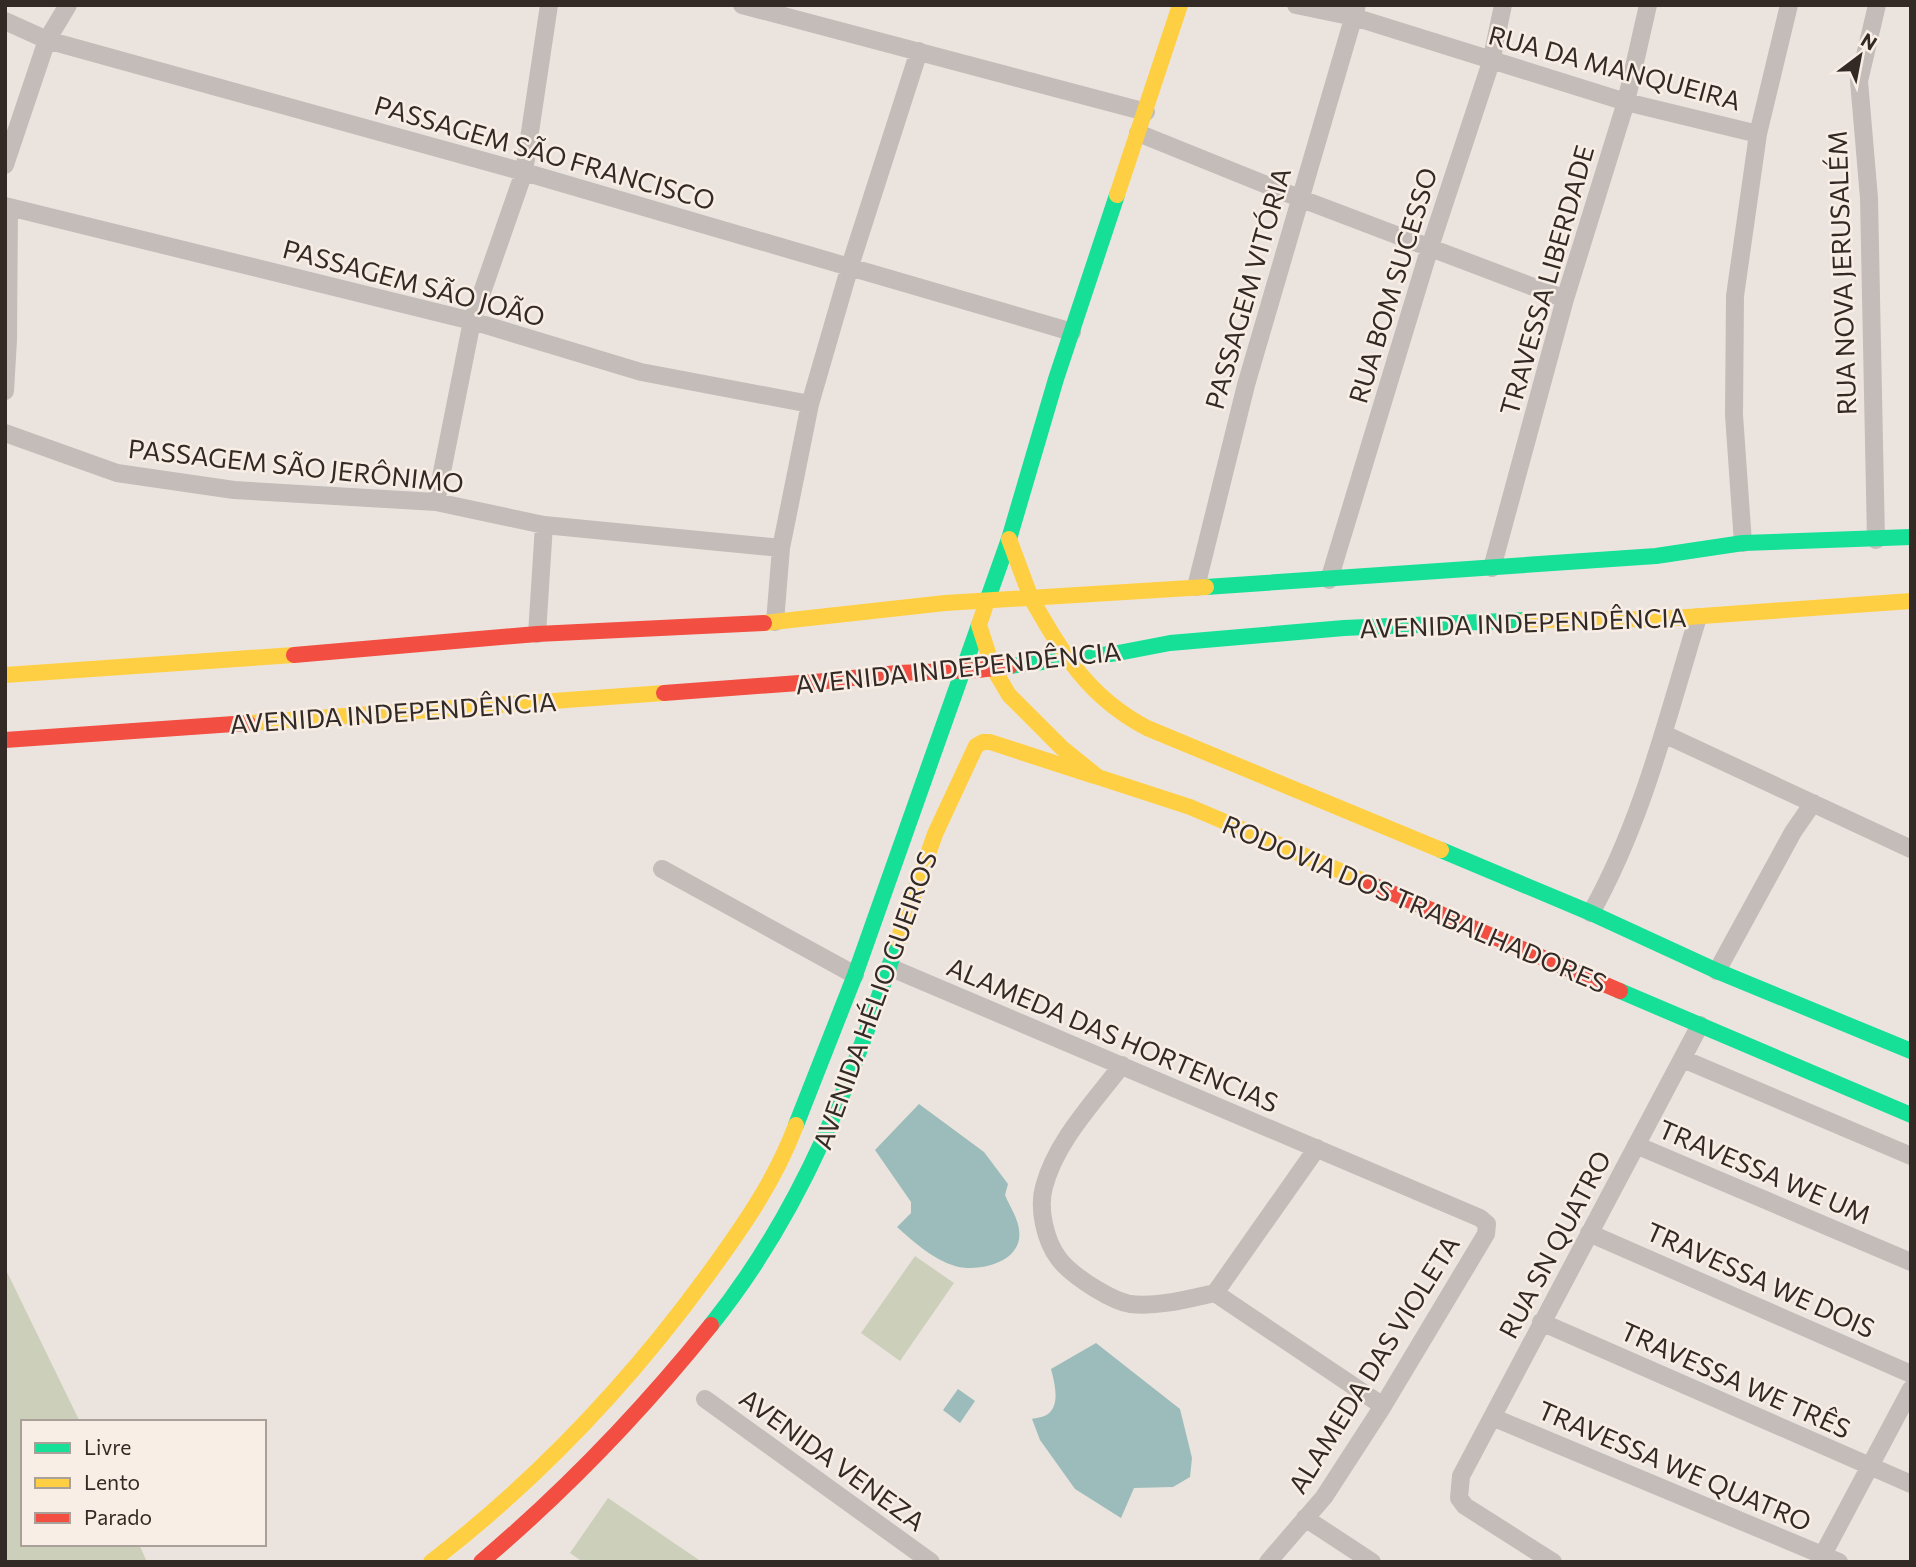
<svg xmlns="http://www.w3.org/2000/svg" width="1916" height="1567" font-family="Commissioner,sans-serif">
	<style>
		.green { fill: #cccfb9 }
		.water { fill: #9bbcba }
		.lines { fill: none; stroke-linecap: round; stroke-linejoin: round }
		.street { stroke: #c3bcb8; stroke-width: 18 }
		.fast { stroke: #16e098; stroke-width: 16 }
		.slow { stroke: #ffcf43; stroke-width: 16 }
		.jam { stroke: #f24e42; stroke-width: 16 }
		.labels { text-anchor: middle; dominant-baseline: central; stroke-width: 5; stroke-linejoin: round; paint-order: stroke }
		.street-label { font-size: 26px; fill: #332a26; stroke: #f8eee5 }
	</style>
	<rect width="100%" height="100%" fill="#ebe4de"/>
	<path class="green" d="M 915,1256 L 954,1283 L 900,1361 L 861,1333 Z
		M 5,1268 L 80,1422 L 23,1422 L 23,1544 L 139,1544 L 147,1562 L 5,1562 Z
		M 608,1498 L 702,1562 L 583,1562 L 570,1553 Z"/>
	<path class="water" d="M 919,1104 L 984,1152 L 1008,1184 L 1005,1195 C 1009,1205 1018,1218 1019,1230 C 1024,1262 979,1273 955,1266 C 932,1259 914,1242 897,1227 L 911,1213 L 911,1202 L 875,1150 Z
		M 1096,1343 L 1180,1409 L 1192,1458 L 1190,1477 L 1173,1487 L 1134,1488 L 1121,1518 L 1075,1489 L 1040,1440 L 1032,1419 C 1036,1418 1044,1417 1048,1414 C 1061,1404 1054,1381 1051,1369 Z
		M 958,1389 L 975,1401 L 960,1423 L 943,1410 Z"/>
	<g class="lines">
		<path class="street" d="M 742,5 L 1146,112
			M 1296,5 L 1354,17 L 1626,102 L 1758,134
			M 5,21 L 47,40 L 524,172 L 1072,332
			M 1138,133 L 1299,198 L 1565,299
			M 5,165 L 47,40 L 68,5
			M 5,206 L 472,321 L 641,372 L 810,404
			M 5,391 L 8,340 L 9,207
			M 5,433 L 117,473 L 234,490 L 436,502 L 544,525 L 781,548
			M 436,502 L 472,321 L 524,172 L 549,5
			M 1876,540 L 1869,198 L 1859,81 L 1877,5
			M 1743,543 L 1734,415 L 1735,296 L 1758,134 L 1789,5
			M 1492,568 L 1565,299 L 1626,102 L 1648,5
			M 1329,580 L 1430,247 L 1491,62 L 1503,5
			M 1196,587 L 1246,385 L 1357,5
			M 775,622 L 781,548 L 810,404 L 850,266 L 919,51
			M 537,634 L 544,525
			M 1664,734 L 1911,849
			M 662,869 L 855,975
			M 1591,913 C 1643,820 1667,718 1698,617
			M 889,967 L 1480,1218 L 1487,1224 L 1486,1234 L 1383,1406 L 1324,1497 L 1268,1562
			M 1717,971 L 1793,832 L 1813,803
			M 1683,1059 L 1911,1156
			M 1122,1065 C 1094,1102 1056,1141 1044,1187 C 1038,1208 1045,1241 1059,1259 C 1068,1271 1083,1281 1096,1289 C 1106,1295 1119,1302 1130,1304 C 1159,1307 1188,1299 1215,1293
			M 1636,1145 L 1911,1262
			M 1589,1233 L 1911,1374
			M 1215,1293 L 1383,1406
			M 1215,1293 L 1317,1148
			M 1541,1322 L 1911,1484
			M 705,1399 L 931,1562
			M 1492,1417 L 1839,1562
			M 1305,1518 L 1372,1562
			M 1553,1562 L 1465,1506 L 1459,1498 L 1461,1476 L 1700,1025
			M 1819,1562 L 1911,1389"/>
		<path class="fast" d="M 1206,587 L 1656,556 L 1743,543 L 1911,537
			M 987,601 L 1009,539 L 1056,379 L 1117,195
			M 1010,666 L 1118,653 L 1170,643 L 1344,628 L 1526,620
			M 1441,850 L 1591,913 L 1717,971 L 1911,1051
			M 1620,991 L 1911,1115
			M 796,1125 L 855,975 L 979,625
			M 711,1325 C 804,1209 852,1080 898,940"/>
		<path class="slow" d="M 1117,195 L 1180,5
			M 1009,539 L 1031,598
			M 1031,598 C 1063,654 1088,697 1147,728 L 1441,850
			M 987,601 L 979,625 L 993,668 L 1009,695 L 1062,748 L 1098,777 L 1190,807 L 1371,884
			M 1526,620 L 1660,619 L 1911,601
			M 764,623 L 945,603 L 1206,587
			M 5,675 L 294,655
			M 248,723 L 664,693
			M 898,940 L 935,834 L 976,746 L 983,742 L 990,742 L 1094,776
			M 431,1562 C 536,1481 629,1383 707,1276 C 742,1228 775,1181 796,1125"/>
		<path class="jam" d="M 294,655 L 537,634 L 764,623
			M 664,693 L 826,681 L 897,673 L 978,670 L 1010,666
			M 5,740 L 248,723
			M 1371,884 L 1620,991
			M 481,1562 C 566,1490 641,1412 711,1325"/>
	</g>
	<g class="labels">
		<g class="street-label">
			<text transform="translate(1615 67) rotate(15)">RUA DA MANQUEIRA</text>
			<text transform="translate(545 152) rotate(16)">PASSAGEM SÃO FRANCISCO</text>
			<text transform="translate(1841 273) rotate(-92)">RUA NOVA JERUSALÉM</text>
			<text transform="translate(1546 280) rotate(-74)">TRAVESSA LIBERDADE</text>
			<text transform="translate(414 282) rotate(15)">PASSAGEM SÃO JOÃO</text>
			<text transform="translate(1392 285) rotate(-73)">RUA BOM SUCESSO</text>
			<text transform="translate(1247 288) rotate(-74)">PASSAGEM VITÓRIA</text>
			<text transform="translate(296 465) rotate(6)">PASSAGEM SÃO JERÔNIMO</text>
			<text transform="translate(1523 622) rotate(-2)">AVENIDA INDEPENDÊNCIA</text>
			<text transform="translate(958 667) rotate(-6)">AVENIDA INDEPENDÊNCIA</text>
			<text transform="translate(393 712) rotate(-4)">AVENIDA INDEPENDÊNCIA</text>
			<text transform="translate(1415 903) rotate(23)">RODOVIA DOS TRABALHADORES</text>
			<text transform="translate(874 1000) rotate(-70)">AVENIDA HÉLIO GUEIROS</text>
			<text transform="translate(1113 1034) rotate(23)">ALAMEDA DAS HORTENCIAS</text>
			<text transform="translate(1765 1171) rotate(23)">TRAVESSA WE UM</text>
			<text transform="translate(1554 1244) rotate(-62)">RUA SN QUATRO</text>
			<text transform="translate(1761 1279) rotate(24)">TRAVESSA WE DOIS</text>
			<text transform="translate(1373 1364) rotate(-58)">ALAMEDA DAS VIOLETA</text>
			<text transform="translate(1736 1379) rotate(24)">TRAVESSA WE TRÊS</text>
			<text transform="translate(833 1459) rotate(36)">AVENIDA VENEZA</text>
			<text transform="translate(1675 1465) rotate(23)">TRAVESSA WE QUATRO</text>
		</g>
	</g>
	<rect width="1916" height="1567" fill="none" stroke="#332a26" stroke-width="14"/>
	<rect x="21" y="1420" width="245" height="126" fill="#f8eee5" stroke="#a9a099" stroke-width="2"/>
	<rect x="35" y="1443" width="35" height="10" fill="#16e098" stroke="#a9a099" stroke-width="2"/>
	<text x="84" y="1455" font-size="21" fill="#332a26">Livre</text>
	<rect x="35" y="1478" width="35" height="10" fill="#ffcf43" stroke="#a9a099" stroke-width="2"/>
	<text x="84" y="1490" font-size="21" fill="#332a26">Lento</text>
	<rect x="35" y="1513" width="35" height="10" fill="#f24e42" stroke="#a9a099" stroke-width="2"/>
	<text x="84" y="1525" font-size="21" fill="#332a26">Parado</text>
	<g transform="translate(1860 56) rotate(32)" stroke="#f8eee5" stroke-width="5" paint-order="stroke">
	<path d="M0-5L12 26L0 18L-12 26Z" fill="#332a26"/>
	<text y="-10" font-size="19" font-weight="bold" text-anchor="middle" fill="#332a26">N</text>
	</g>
</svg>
